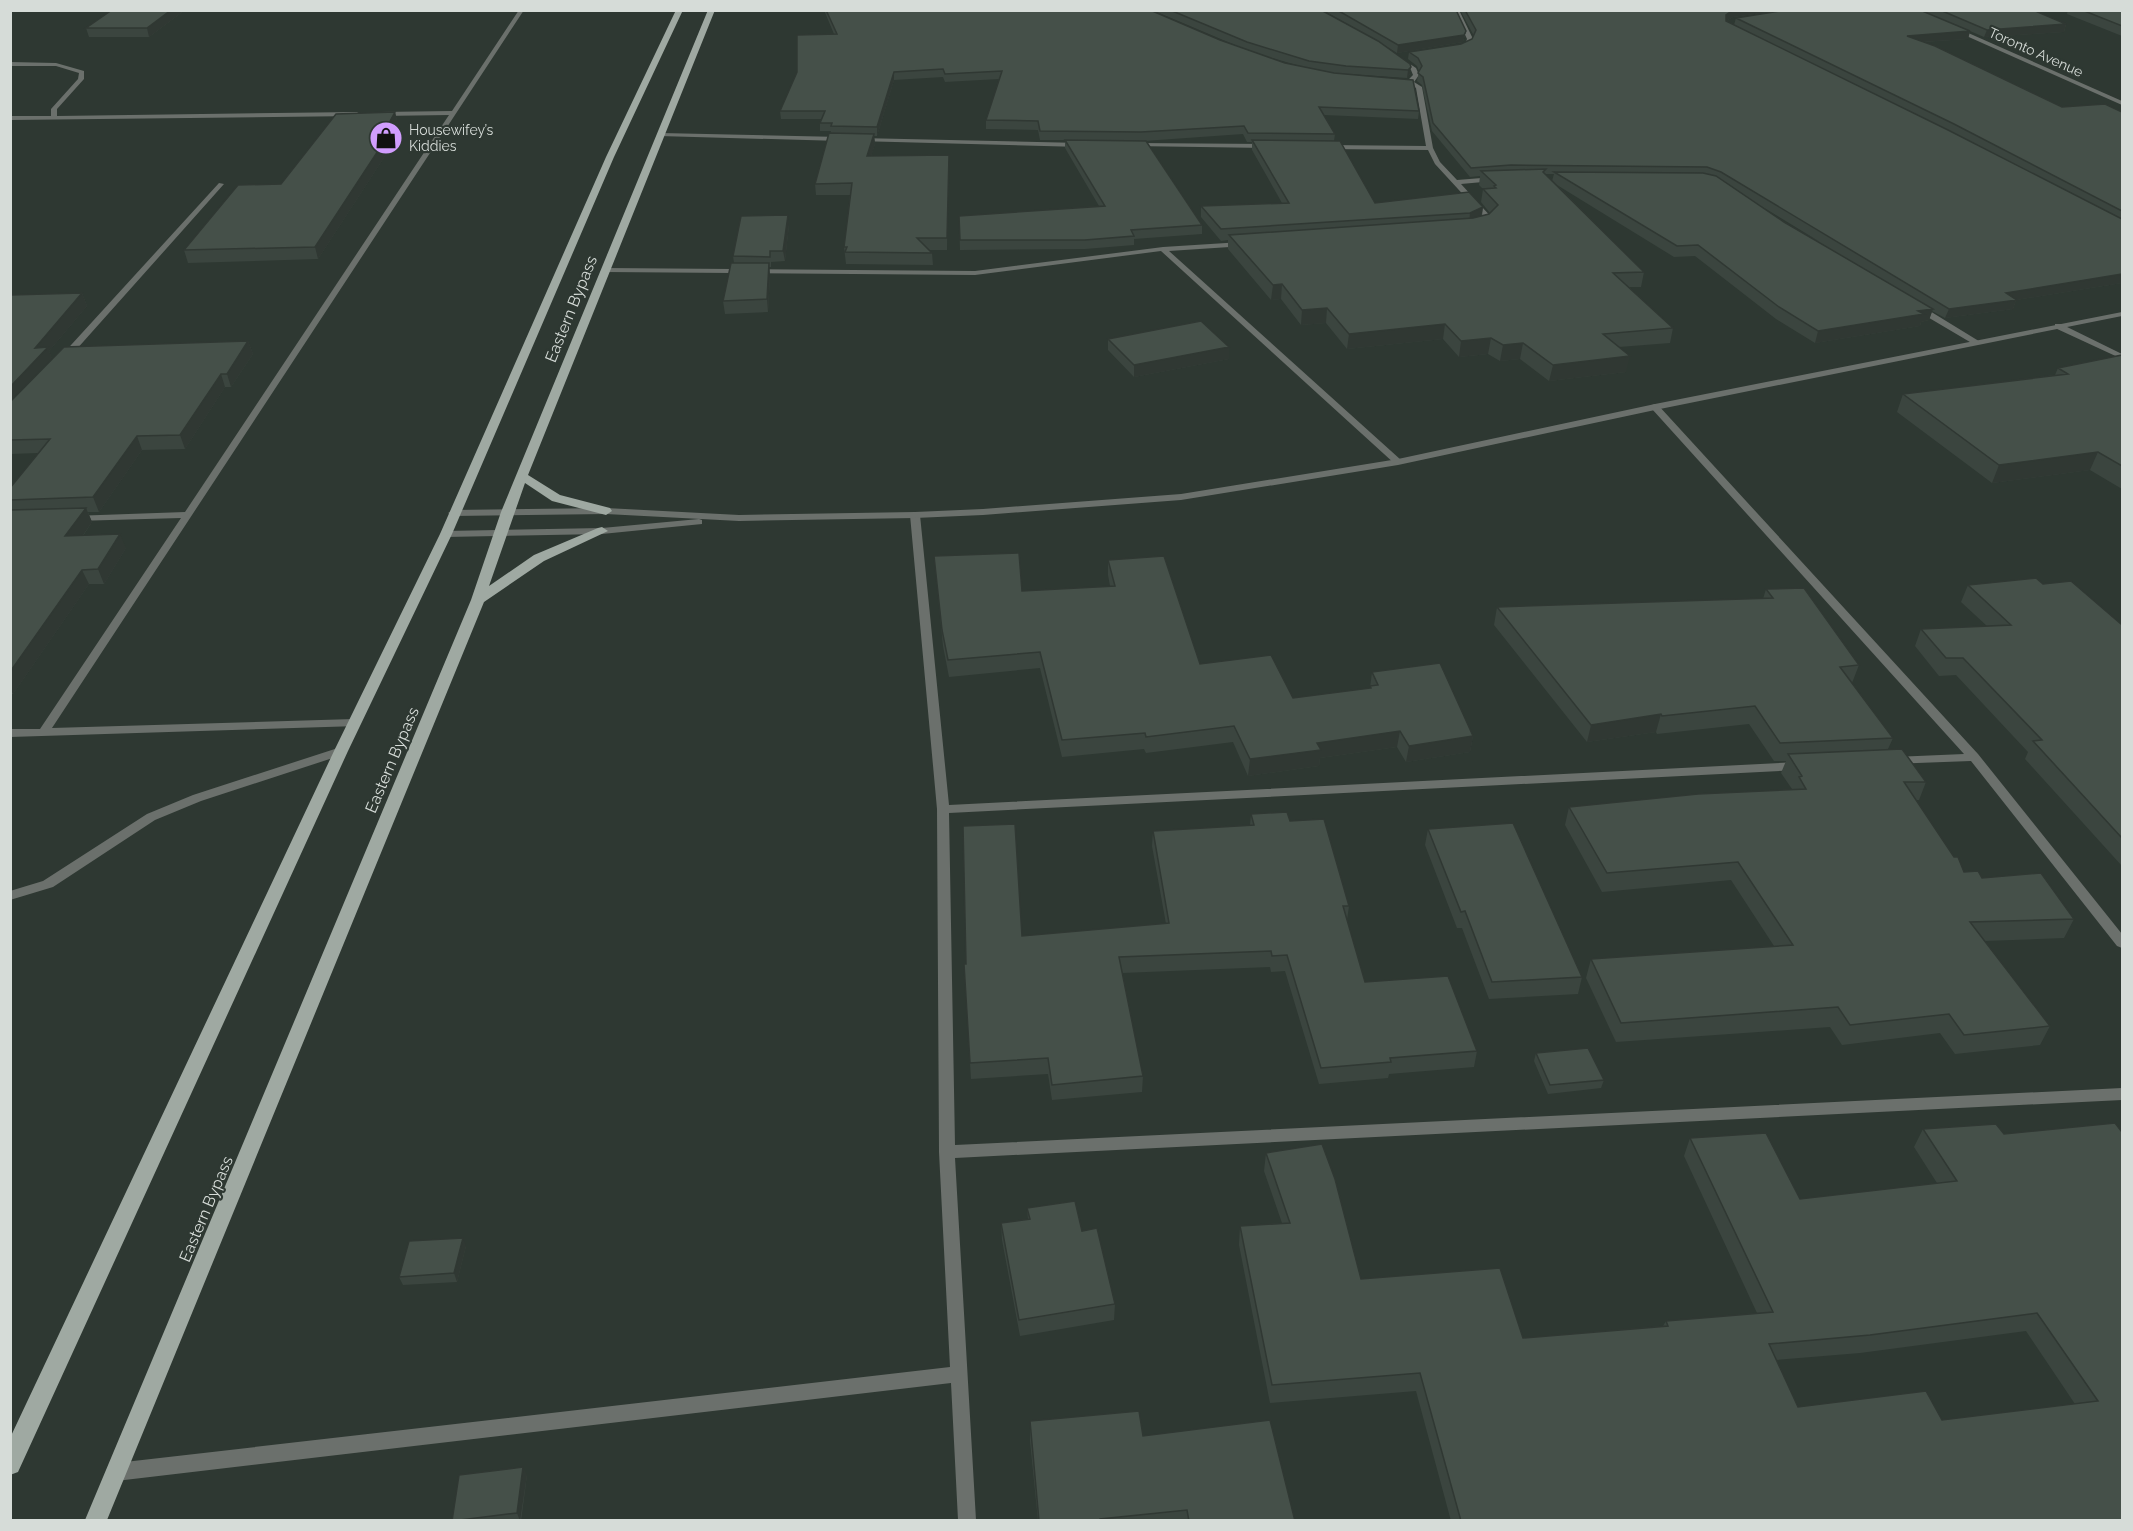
<svg xmlns="http://www.w3.org/2000/svg" width="2133" height="1531" font-family="Raleway,sans-serif">
	<style>
		.lines { fill: none; stroke-linecap: round; stroke-linejoin: round }
		.minor { fill: #6b706c; fill-rule: evenodd }
		.tertiary { fill: #6b706c; fill-rule: evenodd }
		.primary { fill: #9fa9a2; fill-rule: evenodd }
		.wall { fill: #3b453f; fill-rule: evenodd }
		.shaded-wall { fill: #303833 }
		.building { fill: #455049; stroke: #303833; stroke-width: 1.5; fill-rule: evenodd }
		.labels { text-anchor: middle; dominant-baseline: central; stroke-width: 4.5; stroke-linejoin: round; paint-order: stroke }
		.far-street-label { font-size: 14px; fill: #d6dcd8; stroke: #2e3832 }
		.far-poi-label { font-size: 14px; fill: #d6dcd8; stroke: #2e3832; text-anchor: start }
		.street-label { font-size: 16px; fill: #d6dcd8; stroke: #2e3832 }
	</style>
	<rect width="100%" height="100%" fill="#2e3832"/>
	<g class="lines">
		<path class="minor" d="M 519,10 L 524,10 L 52,728 L 354,719 L 360,723 L 358,726 L 10,737 L 10,729 L 40,729 L 181,518 L 75,521 L 70,518 L 72,516 L 185,512 L 449,115 L 380,116 L 377,114 L 380,112 L 452,111 Z
			M 1454,10 L 1459,10 L 1473,39 L 1469,46 L 1457,51 L 1455,48 L 1465,44 L 1467,39 Z
			M 1953,28 L 1957,28 L 2122,101 L 2122,105 L 1953,30 Z
			M 1398,56 L 1416,68 L 1419,75 L 1414,82 L 1422,87 L 1433,148 L 1440,162 L 1457,180 L 1494,177 L 1497,179 L 1494,181 L 1461,184 L 1493,219 L 1484,227 L 1477,225 L 1485,219 L 1481,214 L 1435,164 L 1428,150 L 1327,149 L 1324,147 L 1327,145 L 1426,146 L 1416,88 L 1409,84 L 1396,81 L 1399,79 L 1408,80 L 1413,75 L 1411,70 L 1396,59 Z
			M 10,62 L 56,63 L 84,71 L 84,79 L 57,109 L 57,116 L 357,112 L 360,114 L 357,116 L 10,120 L 10,116 L 51,116 L 51,109 L 78,79 L 79,73 L 56,66 L 10,66 Z
			M 661,133 L 841,137 L 844,139 L 841,141 L 659,136 L 659,134 Z
			M 859,138 L 1081,143 L 1084,145 L 1081,147 L 857,141 L 856,140 Z
			M 1135,143 L 1267,144 L 1270,146 L 1267,148 L 1133,146 L 1132,145 Z
			M 219,183 L 224,184 L 67,360 L 61,360 L 61,356 Z
			M 1242,242 L 1246,244 L 1245,246 L 1169,251 L 1401,460 L 1401,464 L 1395,464 L 1161,251 L 975,275 L 606,272 L 602,270 L 606,268 L 975,271 L 1163,247 Z
			M 1914,305 L 1920,305 L 1982,343 L 1975,345 L 1914,309 Z
			M 2055,324 L 2061,324 L 2122,354 L 2122,359 L 2055,328 Z
			M 1655,404 L 1658,405 L 1978,754 L 2122,934 L 2122,948 L 2117,946 L 1971,761 L 1890,764 L 1888,761 L 1894,757 L 1964,754 L 1652,409 L 1652,405 Z
			M 915,512 L 920,515 L 949,805 L 1798,762 L 1804,766 L 1798,770 L 949,813 L 955,1145 L 2122,1088 L 2122,1100 L 955,1158 L 976,1520 L 958,1520 L 951,1383 L 116,1481 L 110,1478 L 107,1472 L 110,1466 L 116,1463 L 950,1367 L 939,1152 L 937,809 L 910,515 Z
			M 341,747 L 345,748 L 347,751 L 345,754 L 201,801 L 155,820 L 53,887 L 10,900 L 10,891 L 43,881 L 147,814 L 193,795 Z"/>
		<path class="tertiary" d="M 2122,312 L 2122,316 L 1655,410 L 1398,465 L 1181,500 L 983,515 L 915,518 L 739,521 L 606,514 L 453,516 L 448,513 L 453,510 L 606,508 L 739,515 L 915,512 L 983,509 L 1181,494 L 1398,459 L 1655,404 Z
			M 699,519 L 702,520 L 702,524 L 602,534 L 446,537 L 441,534 L 446,531 L 602,528 Z"/>
		<path class="primary" d="M 676,10 L 683,10 L 614,157 L 452,534 L 348,751 L 18,1472 L 10,1475 L 10,1438 L 334,751 L 440,534 L 606,157 Z
			M 708,10 L 715,10 L 528,475 L 560,495 L 610,508 L 612,511 L 606,515 L 552,501 L 525,483 L 489,586 L 534,555 L 598,528 L 602,527 L 608,531 L 544,561 L 484,602 L 107,1520 L 85,1520 L 471,600 L 501,512 Z"/>
	</g>
	<path class="wall" d="M 112,10 L 185,10 L 149,37 L 89,37 L 86,28 Z
		M 824,10 L 1150,10 L 1220,40 L 1242,48 L 1152,10 L 1321,10 L 1370,37 L 1323,10 L 1456,10 L 1466,31 L 1463,42 L 1397,53 L 1379,42 L 1410,64 L 1410,74 L 1407,78 L 1347,74 L 1419,111 L 1418,119 L 1324,115 L 1335,134 L 1334,141 L 1375,203 L 1483,207 L 1482,216 L 1490,213 L 1481,202 L 1483,189 L 1479,185 L 1480,176 L 1470,177 L 1432,131 L 1422,85 L 1417,81 L 1419,71 L 1417,66 L 1408,59 L 1409,52 L 1461,44 L 1472,39 L 1474,36 L 1460,10 L 1783,10 L 1733,17 L 1726,21 L 1816,65 L 1734,25 L 1736,18 L 1920,10 L 2033,10 L 2066,24 L 2064,32 L 1984,37 L 1970,31 L 1968,39 L 1923,42 L 2062,107 L 2122,112 L 2122,283 L 2016,300 L 2013,309 L 1945,318 L 1932,311 L 1929,320 L 1921,322 L 1920,326 L 1815,343 L 1776,319 L 1695,256 L 1674,257 L 1557,185 L 1644,272 L 1641,287 L 1629,287 L 1673,328 L 1670,343 L 1619,347 L 1626,372 L 1549,381 L 1520,359 L 1500,361 L 1488,354 L 1459,357 L 1443,339 L 1347,349 L 1326,323 L 1301,325 L 1281,299 L 1271,300 L 1228,249 L 1228,240 L 1221,241 L 1201,217 L 1201,206 L 1282,203 L 1252,150 L 1252,142 L 1247,142 L 1243,134 L 1144,141 L 1202,225 L 1202,234 L 1134,239 L 1134,245 L 1085,249 L 960,250 L 959,216 L 1099,206 L 1065,148 L 1065,140 L 1040,140 L 1038,130 L 986,129 L 986,120 L 999,79 L 945,82 L 943,77 L 894,80 L 877,136 L 874,136 L 875,144 L 871,156 L 949,155 L 947,250 L 929,250 L 932,253 L 933,265 L 846,264 L 844,247 L 850,195 L 816,195 L 815,184 L 831,131 L 820,131 L 820,123 L 821,119 L 781,119 L 780,111 L 834,34 ZM 1252,52 L 1279,60 L 1300,66 L 1285,63 ZM 1545,174 L 1554,174 L 1552,181 ZM 1761,206 L 1820,242 L 1784,222 Z
		M 2068,10 L 2122,10 L 2122,36 L 2067,14 Z
		M 395,112 L 400,133 L 318,259 L 188,263 L 184,250 L 281,184 Z
		M 789,225 L 785,261 L 771,262 L 771,267 L 769,267 L 770,276 L 768,312 L 725,314 L 723,301 L 734,263 L 733,256 Z
		M 82,293 L 87,306 L 49,351 L 52,359 L 248,341 L 253,354 L 231,387 L 225,387 L 185,449 L 142,450 L 99,512 L 88,512 L 92,522 L 83,536 L 126,548 L 104,584 L 89,584 L 13,694 L 10,694 L 10,488 L 38,453 L 10,454 L 10,295 Z
		M 1108,339 L 1229,359 L 1134,377 L 1108,350 Z
		M 2122,355 L 2122,489 L 2090,470 L 1992,483 L 1897,412 L 1903,394 L 2055,375 L 2058,368 Z
		M 934,556 L 1022,591 L 1110,586 L 1108,575 L 1108,560 L 1200,664 L 1293,698 L 1370,688 L 1372,672 L 1473,736 L 1470,752 L 1406,762 L 1397,747 L 1320,758 L 1319,766 L 1248,776 L 1233,742 L 1146,753 L 1144,749 L 1062,757 L 1040,668 L 949,677 L 943,646 Z
		M 2043,584 L 2122,624 L 2122,866 L 2025,759 L 2028,752 L 1956,675 L 1939,676 L 1915,646 L 1921,629 L 1987,626 L 1961,602 L 1968,585 Z
		M 1766,589 L 1859,665 L 1852,683 L 1893,738 L 1888,749 L 1926,782 L 1919,800 L 1916,800 L 1964,872 L 1982,878 L 2074,919 L 2064,938 L 1984,941 L 2050,1026 L 2040,1045 L 1955,1054 L 1940,1033 L 1842,1045 L 1830,1027 L 1616,1042 L 1586,978 L 1591,959 L 1774,946 L 1731,880 L 1602,892 L 1565,825 L 1569,807 L 1792,789 L 1781,773 L 1786,761 L 1774,761 L 1749,724 L 1657,734 L 1656,732 L 1587,742 L 1494,625 L 1497,607 L 1763,599 Z
		M 1251,814 L 1290,821 L 1349,906 L 1347,920 L 1365,982 L 1477,1051 L 1474,1067 L 1389,1074 L 1388,1078 L 1319,1084 L 1285,971 L 1271,972 L 1270,967 L 1122,973 L 1143,1076 L 1142,1092 L 1052,1100 L 1048,1074 L 971,1079 L 964,964 L 966,964 L 1022,936 L 1166,924 L 1152,846 L 1153,831 L 1250,825 Z
		M 1428,829 L 1582,977 L 1578,994 L 1489,999 L 1462,928 L 1457,928 L 1425,845 Z
		M 1536,1053 L 1604,1080 L 1601,1088 L 1548,1094 L 1534,1061 Z
		M 2115,1123 L 2122,1521 L 1451,1521 L 1416,1391 L 1270,1403 L 1239,1245 L 1240,1226 L 1282,1223 L 1264,1171 L 1266,1153 L 1361,1279 L 1523,1338 L 1663,1326 L 1666,1321 L 1757,1313 L 1684,1156 L 1690,1138 L 1800,1199 L 1937,1183 L 1914,1147 L 1923,1129 L 2004,1134 ZM 2026,1331 L 2075,1404 L 1942,1420 L 1798,1407 L 1776,1360 L 1860,1353 Z
		M 1027,1208 L 1082,1231 L 1115,1304 L 1114,1320 L 1020,1336 L 1002,1240 L 1001,1223 L 1028,1219 Z
		M 466,1246 L 457,1282 L 403,1285 L 399,1277 Z
		M 1030,1421 L 1143,1436 L 1295,1521 L 1038,1521 L 1030,1441 Z
		M 527,1475 L 521,1521 L 452,1521 Z"/>
	<path class="shaded-wall" d="M 171,10 L 185,10 L 149,37 L 147,28 Z
		M 1733,10 L 1783,10 L 1733,17 L 1724,22 L 1726,15 Z
		M 2066,24 L 2064,32 L 1984,37 L 1987,30 Z
		M 1466,31 L 1463,42 L 1397,53 L 1398,45 Z
		M 1970,31 L 1968,39 L 1904,43 L 1907,36 Z
		M 1411,67 L 1410,74 L 1407,78 L 1408,70 Z
		M 894,72 L 894,80 L 877,136 L 877,127 Z
		M 395,112 L 400,133 L 318,259 L 315,247 Z
		M 874,134 L 875,144 L 868,167 L 867,156 Z
		M 949,155 L 949,166 L 947,250 L 947,238 Z
		M 1483,207 L 1481,218 L 1469,224 L 1470,213 Z
		M 788,215 L 789,225 L 785,261 L 783,251 Z
		M 769,263 L 770,276 L 768,312 L 767,299 Z
		M 2122,274 L 2122,283 L 2016,300 L 2013,309 L 1945,318 L 1949,309 L 2006,293 Z
		M 1282,284 L 1281,299 L 1271,300 L 1273,285 Z
		M 82,293 L 87,306 L 49,351 L 53,361 L 10,407 L 10,387 L 35,348 Z
		M 1327,308 L 1326,323 L 1301,325 L 1302,310 Z
		M 1933,309 L 1929,320 L 1921,322 L 1920,326 L 1815,343 L 1818,331 L 1918,311 Z
		M 1445,324 L 1443,339 L 1347,349 L 1349,334 Z
		M 1491,338 L 1488,354 L 1459,357 L 1461,341 Z
		M 248,341 L 253,354 L 231,387 L 227,374 Z
		M 1523,343 L 1520,359 L 1500,361 L 1503,345 Z
		M 1229,347 L 1229,359 L 1134,377 L 1134,365 Z
		M 1630,356 L 1626,372 L 1549,381 L 1553,365 Z
		M 221,374 L 225,387 L 185,449 L 180,435 Z
		M 137,436 L 142,450 L 99,512 L 93,497 Z
		M 2098,452 L 2090,470 L 1992,483 L 1999,465 Z
		M 86,508 L 92,522 L 72,551 L 65,536 Z
		M 120,534 L 126,548 L 104,584 L 98,569 Z
		M 82,570 L 89,584 L 13,694 L 10,688 L 10,672 Z
		M 1661,714 L 1656,732 L 1587,742 L 1591,725 Z
		M 1400,731 L 1397,747 L 1320,758 L 1319,766 L 1248,776 L 1250,759 L 1317,743 Z
		M 1473,736 L 1470,752 L 1406,762 L 1409,746 Z
		M 463,1238 L 466,1246 L 457,1282 L 454,1273 Z
		M 523,1467 L 527,1475 L 520,1521 L 517,1513 Z"/>
	<path class="building" d="M 112,10 L 171,10 L 147,28 L 86,28 Z
		M 826,10 L 1150,10 L 1220,40 L 1285,63 L 1334,73 L 1413,80 L 1419,111 L 1319,107 L 1335,134 L 1248,133 L 1244,126 L 1141,132 L 1040,131 L 1038,121 L 986,120 L 1002,71 L 945,74 L 943,69 L 894,72 L 877,127 L 831,126 L 832,123 L 820,123 L 825,111 L 780,111 L 797,72 L 797,35 L 837,34 Z
		M 1170,10 L 1321,10 L 1378,41 L 1410,64 L 1411,67 L 1408,70 L 1346,66 L 1309,61 L 1247,42 Z
		M 1337,10 L 1456,10 L 1466,31 L 1464,35 L 1398,45 Z
		M 1465,10 L 1733,10 L 1726,15 L 1726,21 L 1948,130 L 2122,219 L 2122,274 L 2006,293 L 2017,300 L 1949,309 L 1721,172 L 1707,167 L 1511,165 L 1471,168 L 1433,123 L 1423,77 L 1418,73 L 1422,66 L 1418,58 L 1409,52 L 1461,44 L 1472,39 L 1476,30 Z
		M 1787,10 L 1920,10 L 1970,31 L 1907,36 L 1935,46 L 2062,107 L 2105,104 L 2122,112 L 2122,211 L 1954,124 L 1736,18 Z
		M 1940,10 L 2033,10 L 2066,24 L 1987,30 Z
		M 2082,10 L 2122,10 L 2122,26 Z
		M 395,112 L 389,123 L 397,122 L 315,247 L 184,250 L 238,185 L 281,184 L 336,114 Z
		M 829,133 L 874,134 L 867,156 L 949,155 L 947,238 L 917,238 L 932,253 L 845,252 L 847,247 L 844,247 L 852,183 L 815,184 Z
		M 1065,140 L 1146,141 L 1202,225 L 1131,230 L 1134,236 L 1085,240 L 960,240 L 959,216 L 1105,206 Z
		M 1252,140 L 1340,141 L 1375,203 L 1469,192 L 1483,207 L 1470,213 L 1221,229 L 1201,206 L 1289,203 Z
		M 1546,169 L 1543,172 L 1644,272 L 1613,273 L 1673,328 L 1603,334 L 1630,356 L 1553,365 L 1523,343 L 1503,345 L 1491,338 L 1461,341 L 1445,324 L 1349,334 L 1327,308 L 1302,310 L 1282,284 L 1273,285 L 1229,235 L 1473,218 L 1489,214 L 1498,205 L 1483,189 L 1496,188 L 1494,186 L 1496,185 L 1481,171 Z
		M 1554,172 L 1703,173 L 1716,176 L 1784,222 L 1933,309 L 1918,311 L 1924,314 L 1818,331 L 1779,307 L 1698,245 L 1677,246 Z
		M 788,215 L 783,251 L 770,251 L 770,257 L 733,256 L 741,216 Z
		M 731,263 L 769,263 L 767,299 L 723,301 Z
		M 82,293 L 35,348 L 48,347 L 10,387 L 10,295 Z
		M 1201,321 L 1229,347 L 1134,365 L 1108,339 Z
		M 248,341 L 227,374 L 221,374 L 180,435 L 137,436 L 93,497 L 10,500 L 10,488 L 50,439 L 10,440 L 10,402 L 64,347 Z
		M 2122,355 L 2122,466 L 2098,452 L 1999,465 L 1903,394 L 2068,374 L 2058,368 Z
		M 86,508 L 65,536 L 120,534 L 98,569 L 82,570 L 10,672 L 10,510 Z
		M 1019,553 L 1022,591 L 1115,586 L 1108,560 L 1164,556 L 1200,664 L 1271,655 L 1293,698 L 1371,688 L 1370,686 L 1378,685 L 1372,672 L 1440,663 L 1473,736 L 1409,746 L 1400,731 L 1317,743 L 1321,750 L 1250,759 L 1234,726 L 1146,737 L 1145,733 L 1062,740 L 1040,652 L 948,660 L 942,630 L 934,556 Z
		M 2036,578 L 2043,584 L 2071,581 L 2121,624 L 2122,624 L 2122,838 L 2033,741 L 2042,740 L 1963,658 L 1946,658 L 1921,629 L 2011,625 L 1968,585 Z
		M 1804,588 L 1859,665 L 1840,667 L 1893,738 L 1780,743 L 1755,706 L 1662,716 L 1661,714 L 1591,725 L 1497,607 L 1773,598 L 1766,589 Z
		M 1902,749 L 1926,782 L 1904,782 L 1954,857 L 1958,857 L 1964,872 L 1978,871 L 1982,878 L 2041,873 L 2074,919 L 1970,922 L 2050,1026 L 1964,1035 L 1949,1014 L 1850,1025 L 1838,1007 L 1621,1023 L 1591,959 L 1793,945 L 1738,862 L 1607,873 L 1569,807 L 1698,794 L 1806,789 L 1799,777 L 1802,776 L 1788,754 Z
		M 1287,812 L 1290,821 L 1324,819 L 1349,906 L 1343,906 L 1365,982 L 1448,976 L 1477,1051 L 1390,1058 L 1391,1062 L 1321,1068 L 1287,955 L 1272,956 L 1271,951 L 1119,957 L 1143,1076 L 1052,1085 L 1048,1058 L 970,1063 L 964,964 L 966,964 L 963,826 L 1015,824 L 1022,936 L 1169,923 L 1153,831 L 1254,825 L 1251,814 Z
		M 1513,823 L 1582,977 L 1492,982 L 1465,911 L 1461,912 L 1428,829 Z
		M 1588,1048 L 1604,1080 L 1550,1085 L 1536,1053 Z
		M 2115,1123 L 2122,1132 L 2122,1521 L 1461,1521 L 1420,1373 L 1272,1385 L 1240,1226 L 1290,1223 L 1266,1153 L 1322,1144 L 1335,1179 L 1361,1279 L 1500,1268 L 1523,1338 L 1668,1326 L 1666,1321 L 1773,1312 L 1690,1138 L 1766,1133 L 1800,1199 L 1957,1181 L 1923,1129 L 1996,1124 L 2004,1134 ZM 2037,1313 L 2098,1401 L 1942,1420 L 1926,1391 L 1798,1407 L 1769,1344 L 1870,1335 Z
		M 1075,1201 L 1082,1231 L 1097,1228 L 1115,1304 L 1019,1320 L 1001,1223 L 1030,1219 L 1027,1208 Z
		M 463,1238 L 454,1273 L 399,1277 L 409,1241 Z
		M 1139,1411 L 1143,1436 L 1270,1420 L 1295,1521 L 1189,1521 L 1187,1510 L 1100,1519 L 1100,1521 L 1039,1521 L 1030,1421 Z
		M 523,1467 L 517,1513 L 452,1521 L 459,1475 Z"/>
	<defs>
		<symbol id="shop-disc" viewBox="-11 -11 22 22"><circle r="9.5" fill="#d19dfe" stroke="#2e3832"/><path d="M-5-2.5h2.3a2.7 3.5 0 0 1 5.4 0H5L5.5 6h-11ZM-1.5-2.5h3a1.5 2.3 0 0 0-3 0Z" fill="#111"/></symbol>
	</defs>
	<g fill-rule="evenodd">
		<use href="#shop-disc" x="367" y="119" width="38" height="38"/>
	</g>
	<g class="labels">
		<g class="far-street-label">
			<text transform="translate(2036 52) rotate(24)">Toronto Avenue</text>
		</g>
		<g class="far-poi-label">
			<text x="409" y="130">Housewifey’s<tspan x="409" dy="16">Kiddies</tspan></text>
		</g>
		<g class="street-label">
			<text transform="translate(571 309) rotate(-68)">Eastern Bypass</text>
			<text transform="translate(392 760) rotate(-67)">Eastern Bypass</text>
			<text transform="translate(206 1209) rotate(-67)">Eastern Bypass</text>
		</g>
	</g>
	<rect width="2133" height="1531" fill="none" stroke="#d6dcd8" stroke-width="24"/>
</svg>
